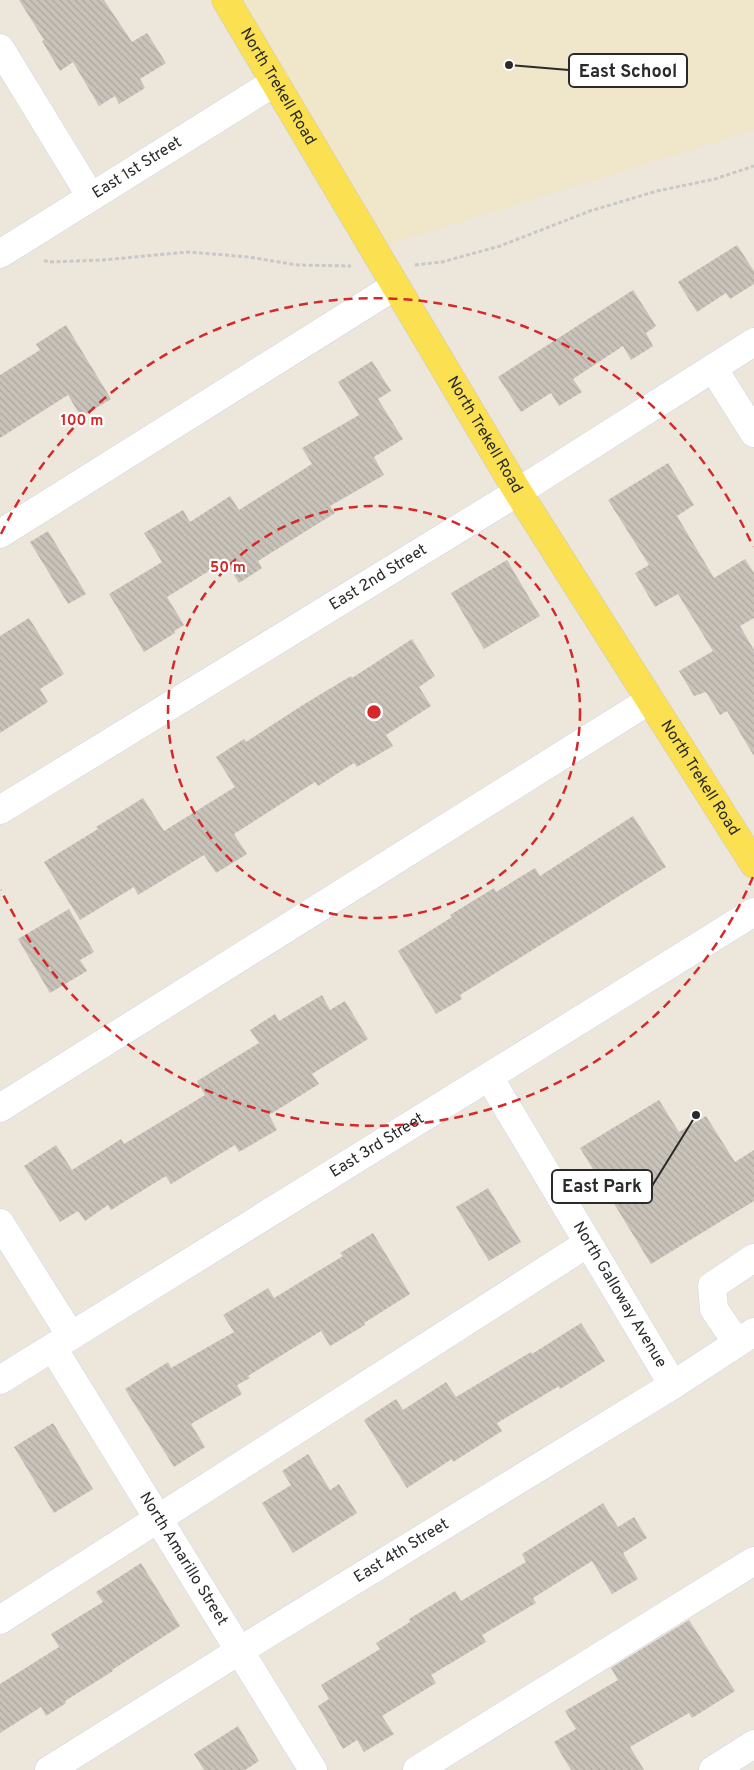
<svg xmlns="http://www.w3.org/2000/svg" width="754" height="1770" font-family="Overpass,sans-serif">
	<style>
		.education { fill: #f0e6c9 }
		.building { fill: url(#building-back-hatch) }
		.lines { fill: none; stroke-linecap: round; stroke-linejoin: round }
		.minor-casing { stroke: #d0d2e4; stroke-width: 29 }
		.major-casing { stroke: #c8c8c8; stroke-width: 29 }
		.path { stroke: #c8c8c8; stroke-width: 3; stroke-dasharray: 4 2.5; stroke-linecap: butt }
		.minor { stroke: #fff; stroke-width: 28 }
		.major { stroke: #fbe052; stroke-width: 28 }
		.ring { fill: none; stroke: #d62828; stroke-width: 2.5; stroke-dasharray: 9 6 }
		.labels { text-anchor: middle; dominant-baseline: central; stroke-width: 4.5; stroke-linejoin: round; paint-order: stroke }
		.street-label { font-size: 16px; fill: #2a2a2a; stroke: #fff }
		.centre { fill: #d62828; stroke: #fff; stroke-width: 2.5 }
		.ring-label { font-size: 15px; text-anchor: middle; font-weight: bold; fill: #d62828; stroke: #fff; stroke-width: 4.5; stroke-linejoin: round; paint-order: stroke }
		.leader { fill: none; stroke: #2a2a2a; stroke-width: 2 }
		.callout-dot { fill: #2a2a2a; stroke: #fff; stroke-width: 2 }
		.callout { fill: #fff; stroke: #2a2a2a; stroke-width: 2 }
		.callout-label { font-size: 18px; text-anchor: middle; font-weight: bold; fill: #2a2a2a }
	</style>
	<defs>
		<pattern id="building-back-hatch" width="6" height="6" patternUnits="userSpaceOnUse" patternTransform="scale(1.25)"><rect width="6" height="6" fill="#c9c3ba"/><path d="M-1 5l2 2M0 0l6 6M5-1l2 2" fill="none" stroke="#ada8a0"/></pattern>
	</defs>
	<rect width="100%" height="100%" fill="#ede7db"/>
	<path class="education" d="M 226,0 L 754,0 L 754,130 L 374,249 Z"/>
	<path class="building" d="M 19,0 L 104,0 L 132,42 L 147,33 L 166,63 L 140,79 L 145,88 L 119,104 L 115,96 L 99,106 L 73,62 L 60,71 L 42,41 L 44,40 Z
		M 737,245 L 754,271 L 754,284 L 730,299 L 726,293 L 697,312 L 678,282 Z
		M 633,290 L 656,326 L 646,333 L 653,346 L 631,360 L 623,346 L 573,379 L 582,392 L 559,406 L 551,393 L 521,412 L 498,377 Z
		M 66,325 L 111,399 L 81,417 L 68,395 L 0,438 L 0,375 L 40,350 L 36,344 Z
		M 372,361 L 391,391 L 378,399 L 403,439 L 374,457 L 384,475 L 330,506 L 335,513 L 258,561 L 262,568 L 239,583 L 225,561 L 167,597 L 184,625 L 174,631 L 175,633 L 144,652 L 109,594 L 162,562 L 144,533 L 183,510 L 190,522 L 230,496 L 239,510 L 312,464 L 302,448 L 359,415 L 338,382 Z
		M 668,463 L 694,505 L 677,516 L 714,578 L 745,559 L 754,573 L 754,618 L 740,626 L 754,650 L 754,756 L 727,711 L 720,715 L 706,692 L 694,696 L 679,671 L 713,651 L 678,594 L 655,607 L 635,573 L 649,565 L 608,500 Z
		M 48,531 L 86,594 L 68,604 L 30,542 Z
		M 507,560 L 540,616 L 484,649 L 451,593 Z
		M 29,618 L 64,674 L 40,689 L 48,702 L 0,733 L 0,636 Z
		M 412,639 L 435,676 L 419,687 L 431,706 L 386,735 L 393,746 L 357,767 L 354,763 L 318,786 L 315,782 L 234,834 L 247,854 L 216,873 L 204,855 L 138,895 L 134,887 L 80,920 L 44,862 L 98,829 L 96,827 L 143,798 L 164,831 L 235,787 L 216,757 L 244,739 L 246,742 L 306,703 L 351,676 L 352,678 Z
		M 633,816 L 666,867 L 460,995 L 462,999 L 436,1014 L 398,951 L 452,917 L 450,915 L 494,888 L 496,892 L 535,868 L 540,876 Z
		M 69,909 L 94,952 L 80,960 L 87,971 L 50,993 L 18,939 Z
		M 322,995 L 330,1010 L 345,1001 L 368,1039 L 312,1074 L 319,1084 L 269,1115 L 277,1130 L 239,1152 L 235,1145 L 171,1184 L 166,1176 L 111,1210 L 108,1205 L 85,1221 L 78,1211 L 60,1222 L 24,1166 L 56,1145 L 72,1170 L 121,1139 L 124,1144 L 205,1095 L 197,1081 L 259,1043 L 250,1030 L 275,1014 L 279,1021 Z
		M 659,1100 L 679,1132 L 706,1116 L 735,1162 L 754,1150 L 754,1201 L 651,1264 L 580,1148 Z
		M 488,1188 L 521,1242 L 489,1261 L 456,1207 Z
		M 373,1233 L 410,1294 L 364,1323 L 365,1325 L 330,1346 L 321,1331 L 248,1376 L 250,1378 L 237,1385 L 242,1394 L 191,1424 L 205,1447 L 174,1467 L 125,1389 L 168,1362 L 171,1368 L 234,1332 L 223,1315 L 268,1288 L 274,1298 L 343,1256 L 340,1253 Z
		M 581,1323 L 605,1361 L 560,1389 L 559,1386 L 497,1423 L 502,1431 L 453,1462 L 452,1459 L 407,1488 L 364,1420 L 396,1399 L 403,1410 L 446,1382 L 456,1397 L 531,1352 L 532,1354 Z
		M 53,1423 L 93,1489 L 54,1513 L 14,1447 Z
		M 308,1454 L 330,1490 L 339,1484 L 357,1513 L 293,1553 L 262,1503 L 291,1485 L 282,1471 Z
		M 603,1503 L 618,1527 L 634,1517 L 647,1538 L 623,1553 L 638,1579 L 612,1594 L 592,1561 L 533,1598 L 536,1603 L 482,1635 L 486,1642 L 431,1675 L 436,1683 L 382,1716 L 394,1734 L 364,1752 L 357,1740 L 343,1749 L 318,1706 L 329,1699 L 321,1685 L 380,1649 L 376,1643 L 410,1622 L 409,1619 L 455,1591 L 461,1601 L 526,1562 L 522,1554 Z
		M 141,1563 L 180,1626 L 112,1670 L 113,1671 L 65,1701 L 66,1703 L 46,1716 L 41,1707 L 0,1733 L 0,1684 L 59,1647 L 51,1634 L 103,1602 L 96,1592 Z
		M 689,1620 L 735,1691 L 692,1718 L 689,1713 L 630,1747 L 644,1770 L 571,1770 L 554,1742 L 576,1729 L 565,1711 L 618,1680 L 611,1668 Z
		M 238,1726 L 259,1761 L 245,1770 L 204,1770 L 194,1754 Z"/>
	<g class="lines">
		<defs>
			<g id="minor">
				<path d="M 0,48 L 91,197"/>
				<path id="s1" d="M 0,254 L 275,82"/>
				<path d="M 713,368 L 754,433"/>
				<path d="M 0,534 L 395,286"/>
				<path id="s2" d="M 0,810 L 518,492 L 754,342"/>
				<path id="s3" d="M 489,1077 L 673,1385"/>
				<path d="M 0,1108 L 650,700"/>
				<path d="M 0,1223 L 71,1336"/>
				<path d="M 737,1343 L 714,1309 L 712,1286 L 754,1258"/>
				<path id="s4" d="M 53,1348 L 313,1770"/>
				<path id="s5" d="M 0,1380 L 754,912"/>
				<path d="M 0,1620 L 588,1243"/>
				<path id="s6" d="M 49,1770 L 239,1651 L 673,1385 L 754,1332"/>
				<path d="M 417,1770 L 754,1561"/>
				<path d="M 713,1770 L 754,1744"/>
			</g>
			<g id="major">
				<path id="s7" d="M 226,0 L 518,492 L 754,864"/>
			</g>
		</defs>
		<use href="#minor" class="minor-casing"/>
		<use href="#major" class="major-casing"/>
		<path class="path" d="M 44,260 L 48,262 L 103,260 L 188,252 L 249,257 L 297,265 L 351,266
			M 415,265 L 442,262 L 500,246 L 590,211 L 657,191 L 715,179 L 754,166"/>
		<use href="#minor" class="minor"/>
		<use href="#major" class="major"/>
	</g>
	<g class="ring">
		<circle cx="374" cy="712" r="206"/>
		<path d="M753 877A413 413 0 0 1 1 890M1 534A413 413 0 0 1 753 547"/>
	</g>
	<g class="labels">
		<g class="street-label">
			<text stroke="none"><textPath href="#s7" startOffset="101">North Trekell Road</textPath></text>
			<text stroke="none"><textPath href="#s1" startOffset="162">East 1st Street</textPath></text>
			<text stroke="none"><textPath href="#s7" startOffset="506">North Trekell Road</textPath></text>
			<text stroke="none"><textPath href="#s2" startOffset="444">East 2nd Street</textPath></text>
			<text stroke="none"><textPath href="#s7" startOffset="911">North Trekell Road</textPath></text>
			<text stroke="none"><textPath href="#s5" startOffset="444">East 3rd Street</textPath></text>
			<text stroke="none"><textPath href="#s3" startOffset="254">North Galloway Avenue</textPath></text>
			<text stroke="none"><textPath href="#s6" startOffset="415">East 4th Street</textPath></text>
			<text stroke="none"><textPath href="#s4" startOffset="248">North Amarillo Street</textPath></text>
		</g>
	</g>
	<circle cx="374" cy="712" r="8" class="centre"/>
	<g class="ring-label">
		<text x="82" y="425">100 m</text>
		<text x="228" y="572">50 m</text>
	</g>
	<path class="leader" d="M509 65L569 70M696 1115L652 1186"/>
	<g class="callout-dot">
		<circle cx="509" cy="65" r="5"/>
		<circle cx="696" cy="1115" r="5"/>
	</g>
	<g class="callout">
		<rect x="569" y="54" width="118" height="33" rx="5"/>
		<rect x="552" y="1170" width="100" height="33" rx="5"/>
	</g>
	<g class="callout-label">
		<text x="628" y="77">East School</text>
		<text x="602" y="1192">East Park</text>
	</g>
</svg>
